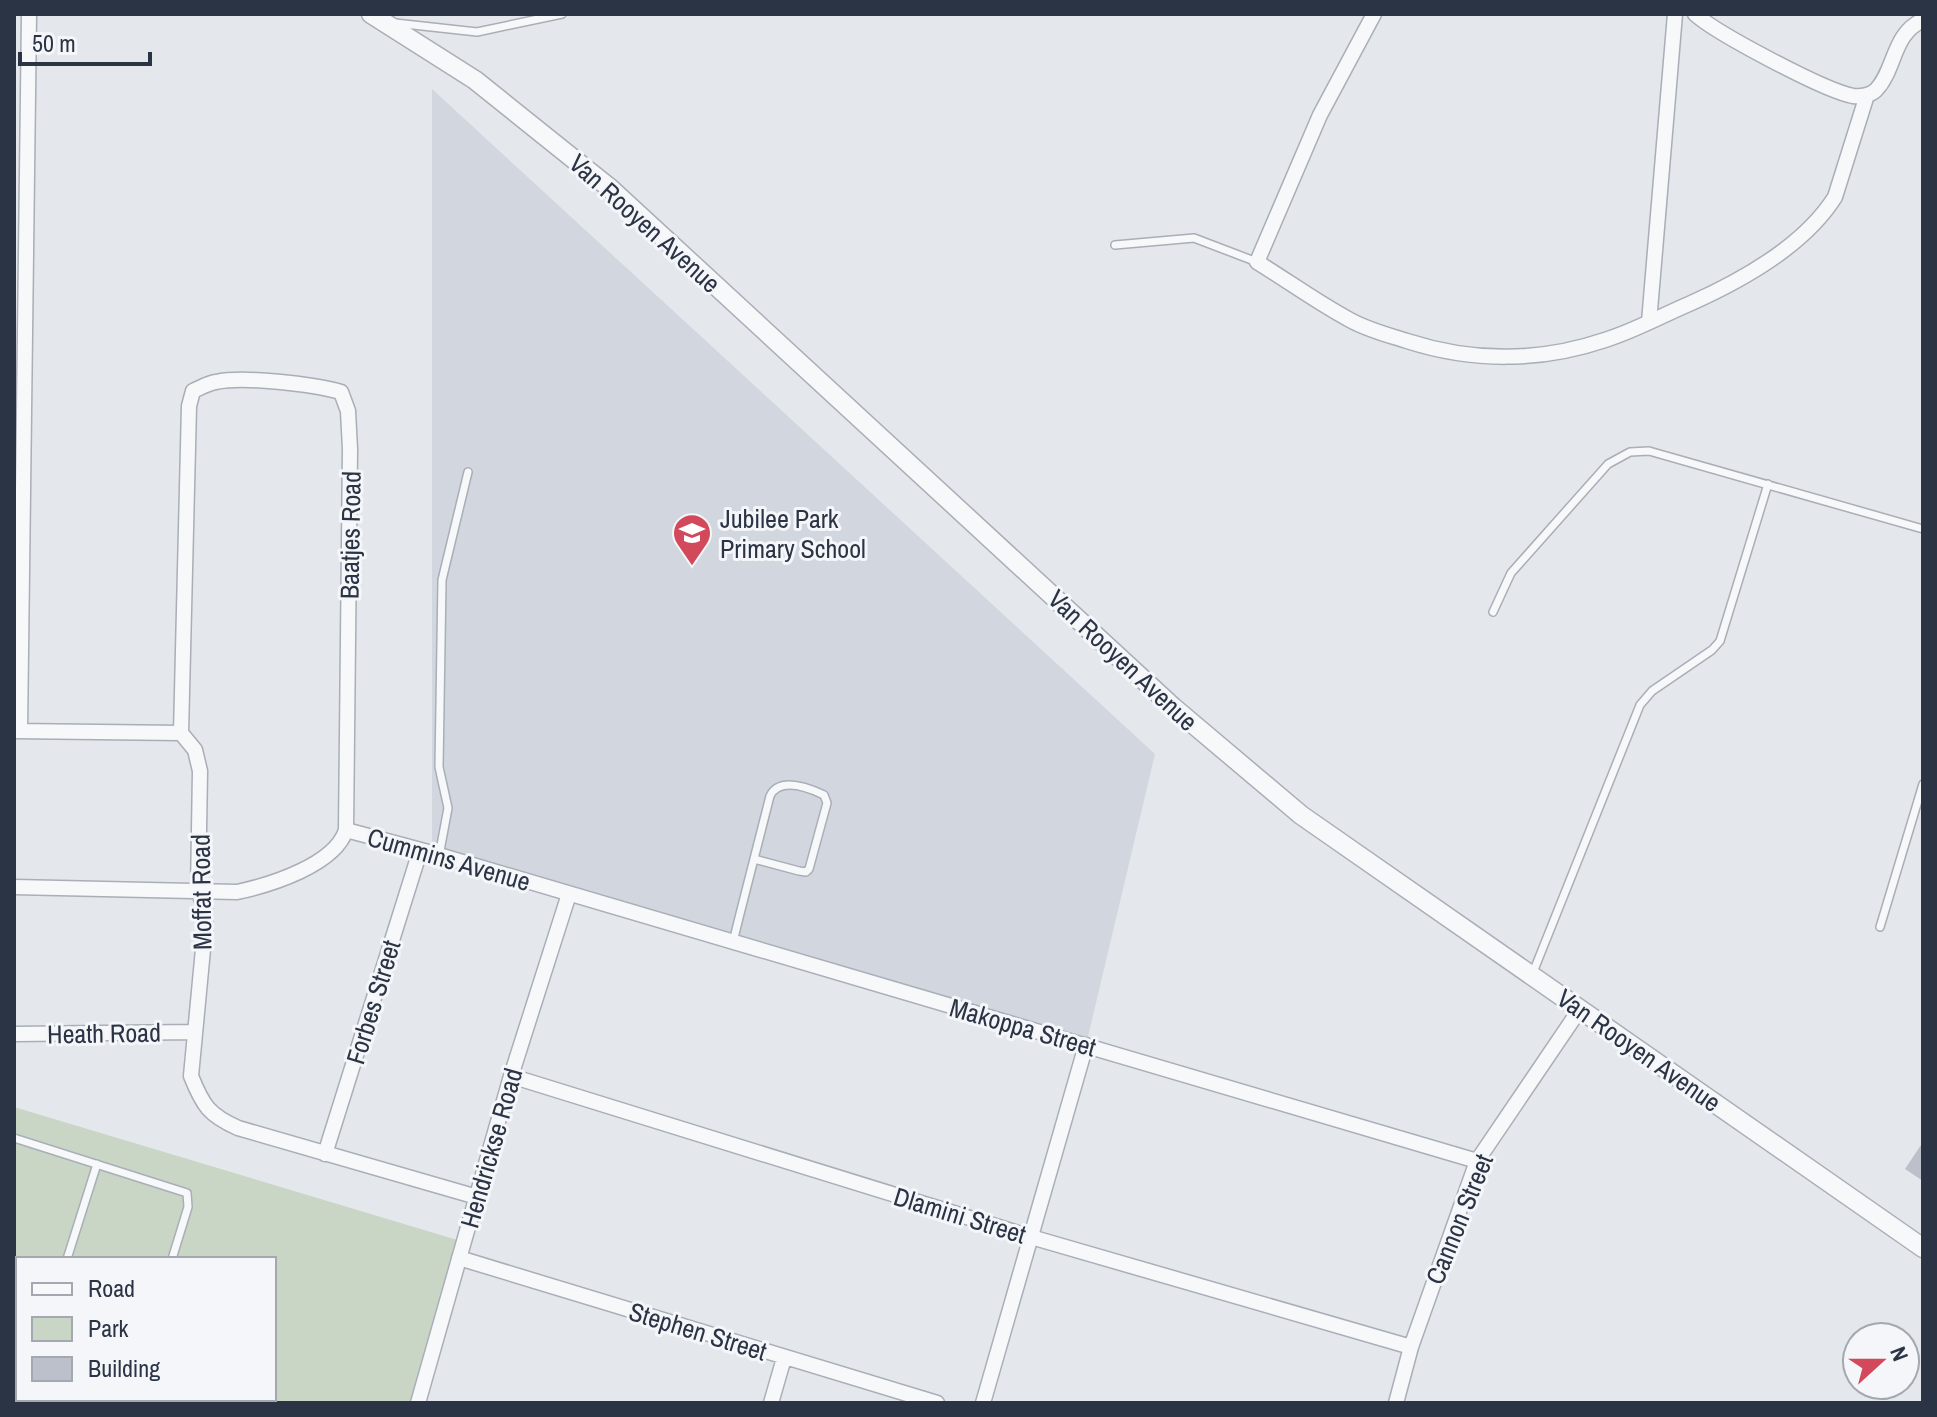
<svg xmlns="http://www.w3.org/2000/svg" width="1937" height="1417" font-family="'Archivo Narrow',sans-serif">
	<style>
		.built { fill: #d2d6de }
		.green { fill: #c9d6c5; fill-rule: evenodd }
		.building { fill: #bbc0ca }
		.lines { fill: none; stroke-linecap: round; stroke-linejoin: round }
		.service-casing { stroke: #a9aeb7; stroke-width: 10 }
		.minor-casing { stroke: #a9aeb7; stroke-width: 17 }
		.tertiary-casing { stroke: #a9aeb7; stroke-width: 21 }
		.service { stroke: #f7f8fa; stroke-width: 7 }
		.minor { stroke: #f7f8fa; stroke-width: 14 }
		.tertiary { stroke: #f7f8fa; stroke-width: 18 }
		.labels { text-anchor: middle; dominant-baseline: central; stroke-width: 6; stroke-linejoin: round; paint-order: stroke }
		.street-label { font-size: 26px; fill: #2b3445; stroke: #f4f6f9 }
		.poi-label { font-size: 26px; fill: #2b3445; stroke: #f4f6f9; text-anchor: start }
	</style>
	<rect width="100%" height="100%" fill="#e4e7ec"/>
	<path class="built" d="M 432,89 L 1155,754 L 1086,1045 L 432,853 Z"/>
	<path class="green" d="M 14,1107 L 464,1242 L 418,1403 L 14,1403 ZM 18,1259 L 274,1259 L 274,1399 L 18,1399 Z"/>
	<path class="building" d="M 1923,1142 L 1923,1181 L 1905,1169 Z"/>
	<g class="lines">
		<defs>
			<path id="service" d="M 395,23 L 477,32 L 562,14
				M 1115,245 L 1194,238 L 1257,262
				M 1493,612 L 1511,573 L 1608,464 L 1630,452 L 1649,451 L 1923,529
				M 439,856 L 448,808 L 439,767 L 442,580 L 468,472
				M 1880,927 L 1923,784
				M 733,942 C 745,893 758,844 770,796 C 780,776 809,788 824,795 L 827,803 L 809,869 L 806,872 L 799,871 L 754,859
				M 1532,975 L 1640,705 L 1652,691 L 1712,650 L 1720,641 L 1768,484
				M 14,1138 L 187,1193 L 188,1207 L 172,1259
				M 67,1259 L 97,1164
				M 22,1403 L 23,1399
				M 127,1403 L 128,1399"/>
			<path id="minor" d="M 1374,14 L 1320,115 L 1257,262 C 1288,281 1318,303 1350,320 C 1368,330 1388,335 1407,341 C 1472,362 1540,362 1605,340 C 1634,331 1661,316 1689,304 C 1741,281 1804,246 1835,197 L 1867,95
				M 1695,14 C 1716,33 1825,91 1853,96 C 1861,97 1871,95 1876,90 C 1896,69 1892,34 1923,20
				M 1649,322 L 1675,14
				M 14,731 L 181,733
				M 20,731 L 29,14
				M 346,830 L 350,449 L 348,411 L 341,392 C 312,384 244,376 216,382 C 208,383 200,388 193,391 L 189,406 L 181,733 L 195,750 L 200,771 L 198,890 L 205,910 L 205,928 L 191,1076 C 203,1106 209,1115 238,1128 L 477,1197
				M 14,887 L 237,892 C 270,885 335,865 346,830 L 432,853 L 1477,1161
				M 14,1034 L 195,1032
				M 511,1076 L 1031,1237 L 1411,1347
				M 325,1154 L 420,851
				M 459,1258 L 937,1403
				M 418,1403 L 511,1076 L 569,894
				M 771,1403 L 784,1358
				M 983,1403 L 1086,1045
				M 1396,1403 L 1411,1347 L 1477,1161 L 1580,1009"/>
			<path id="tertiary" d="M 371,14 L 475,80 L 611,189 L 1173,707 L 1301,815 L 1923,1248"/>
		</defs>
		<use href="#service" class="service-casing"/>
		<use href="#minor" class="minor-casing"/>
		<use href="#tertiary" class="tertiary-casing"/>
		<use href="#service" class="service"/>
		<use href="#minor" class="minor"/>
		<use href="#tertiary" class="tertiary"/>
	</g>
	<defs>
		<symbol id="school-pin" viewBox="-11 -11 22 30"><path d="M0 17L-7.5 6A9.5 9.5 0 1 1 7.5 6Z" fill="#d1495b" stroke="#f4f6f9"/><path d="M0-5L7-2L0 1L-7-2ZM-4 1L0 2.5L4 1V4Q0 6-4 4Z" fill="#fff"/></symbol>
	</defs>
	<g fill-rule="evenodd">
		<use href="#school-pin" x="670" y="511" width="44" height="60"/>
	</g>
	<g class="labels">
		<g class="street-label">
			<text transform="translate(645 223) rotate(42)">Van Rooyen Avenue</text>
			<text transform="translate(350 535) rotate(-89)">Baatjes Road</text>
			<text transform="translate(1123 660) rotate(43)">Van Rooyen Avenue</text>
			<text transform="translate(449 859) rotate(16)">Cummins Avenue</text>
			<text transform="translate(201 892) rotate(-91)">Moffat Road</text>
			<text transform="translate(373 1002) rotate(-73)">Forbes Street</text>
			<text transform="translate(1023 1027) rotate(16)">Makoppa Street</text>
			<text transform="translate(104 1033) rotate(-1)">Heath Road</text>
			<text transform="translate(1639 1050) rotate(35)">Van Rooyen Avenue</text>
			<text transform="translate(491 1148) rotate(-74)">Hendrickse Road</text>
			<text transform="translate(960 1215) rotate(17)">Dlamini Street</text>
			<text transform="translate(1459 1219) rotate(-68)">Cannon Street</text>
			<text transform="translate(698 1331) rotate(17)">Stephen Street</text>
		</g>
		<g class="poi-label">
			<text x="720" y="518">Jubilee Park<tspan x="720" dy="30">Primary School</tspan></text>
		</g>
	</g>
	<rect width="1937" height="1417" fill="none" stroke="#2b3445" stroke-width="32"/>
	<rect x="16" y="1257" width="260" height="144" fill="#f4f6f9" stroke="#a4a8b1" stroke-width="2"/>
	<rect x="32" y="1283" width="40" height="12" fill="#f7f8fa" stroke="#a4a8b1" stroke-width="2"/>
	<text x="88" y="1297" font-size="24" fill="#2b3445">Road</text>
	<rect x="32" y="1317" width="40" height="24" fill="#c9d6c5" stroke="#a4a8b1" stroke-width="2"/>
	<text x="88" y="1337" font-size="24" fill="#2b3445">Park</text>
	<rect x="32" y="1357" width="40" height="24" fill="#bbc0ca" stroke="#a4a8b1" stroke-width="2"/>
	<text x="88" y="1377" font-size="24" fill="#2b3445">Building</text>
	<g transform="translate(1881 1361) rotate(69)"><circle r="38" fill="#f4f6f9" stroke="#a4a8b1" stroke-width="2"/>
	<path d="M0-6L14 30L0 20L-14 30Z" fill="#d1495b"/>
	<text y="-12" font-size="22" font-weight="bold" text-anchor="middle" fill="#2b3445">N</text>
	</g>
	<path d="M20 52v12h130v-12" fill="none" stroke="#2b3445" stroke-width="4"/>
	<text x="32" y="52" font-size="24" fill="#2b3445" stroke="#f4f6f9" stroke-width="6" paint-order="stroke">50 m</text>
</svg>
